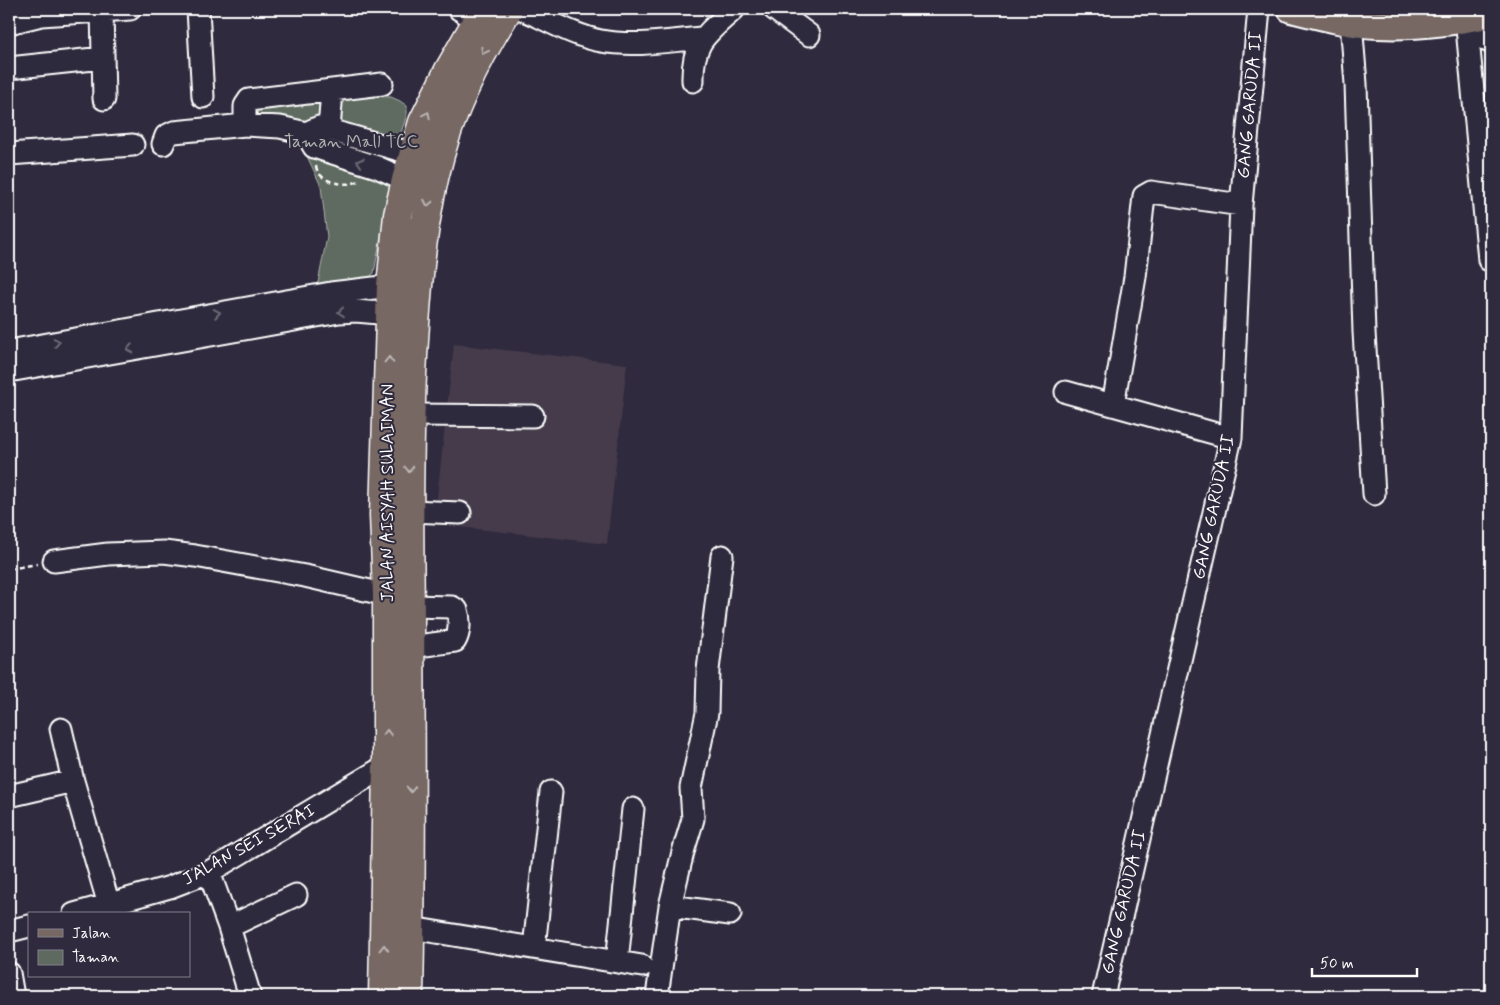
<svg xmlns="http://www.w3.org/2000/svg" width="1500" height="1005" font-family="Mynerve,sans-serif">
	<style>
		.built { fill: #443b4b }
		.green { fill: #5e6a60; stroke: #aeb4b0 }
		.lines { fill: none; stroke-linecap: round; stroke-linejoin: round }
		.minor-casing { stroke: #fff; stroke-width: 25 }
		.major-casing { stroke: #fff; stroke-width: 30 }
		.highway-casing { stroke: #fff; stroke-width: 31 }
		.path { stroke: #fff; stroke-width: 2.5; stroke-dasharray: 5 4; stroke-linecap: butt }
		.minor { stroke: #2f2a3d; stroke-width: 21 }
		.major { stroke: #776864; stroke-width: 26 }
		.highway { stroke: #776864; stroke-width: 28 }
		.oneway { stroke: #bbb4b2 }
		.oneway2 { stroke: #6d6a77 }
		.labels { text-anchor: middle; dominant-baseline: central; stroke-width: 4; stroke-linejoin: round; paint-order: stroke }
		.street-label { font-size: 18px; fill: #fff; stroke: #2f2a3d }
		.park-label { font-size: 18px; fill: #aeb4b0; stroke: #2f2a3d }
	</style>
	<rect width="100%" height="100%" fill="#2f2a3d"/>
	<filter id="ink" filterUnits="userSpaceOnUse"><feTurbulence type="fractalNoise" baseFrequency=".02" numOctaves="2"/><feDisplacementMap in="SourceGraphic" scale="10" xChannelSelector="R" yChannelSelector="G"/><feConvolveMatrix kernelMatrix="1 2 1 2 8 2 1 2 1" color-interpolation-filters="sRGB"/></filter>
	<g filter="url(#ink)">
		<path class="built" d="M 454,344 L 627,364 L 607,544 L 434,524 Z"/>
		<path class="green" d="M 321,94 L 391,97 L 400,101 L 407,106 L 407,114 L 399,139 L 374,273 L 367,279 L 317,288 L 327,237 L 321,186 L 298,137 L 254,118 L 252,109 Z"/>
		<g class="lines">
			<defs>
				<path id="minor" d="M 198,9 L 203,97
					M 459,9 L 477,20
					M 522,9 C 548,20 574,36 601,41 C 634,47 669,41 702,38
					M 774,9 L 809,35
					M 102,10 L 104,99
					M 1351,22 L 1356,84 L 1364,332 L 1374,494
					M 9,23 L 41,15 L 130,9
					M 1460,23 L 1491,43
					M 1467,28 L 1489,260
					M 9,68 L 103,58
					M 693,81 C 692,41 707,34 734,9
					M 245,125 L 245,106 L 249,100 L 382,84
					M 329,130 L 332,90
					M 306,133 L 314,147 L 377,167 L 406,180
					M 163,144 L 166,136 L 174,132 L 245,125 L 280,127 L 306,133 L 319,127 L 413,154
					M 9,154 L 133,145
					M 9,351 L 331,293 L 391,286
					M 9,371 L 339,312 L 356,311 L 390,314
					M 1066,392 L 1231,438
					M 1113,405 L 1135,277 L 1144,196 L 1151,192 L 1241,205
					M 409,415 L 533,416
					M 409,511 L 460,513
					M 54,561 L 108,554 L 164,552 L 195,556 L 305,576 L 387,595
					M 410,606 L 452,607 L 457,610 C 460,619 460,633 455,641 L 410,647
					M 61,729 L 73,781
					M 9,796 L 73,781 L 109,905
					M 209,872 L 229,927 L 250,996
					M 670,906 L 730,914
					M 74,914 L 170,887 L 209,872 L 387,765
					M 229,927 L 296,895
					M 411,928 L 642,966
					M 9,931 L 29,926
					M 534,948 L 551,792
					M 617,962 L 633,809
					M 9,973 L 13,996
					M 657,996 L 670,906 L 683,852 L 693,819 L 691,788 L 707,713 L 708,670 L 722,556
					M 1103,996 L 1231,438 L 1241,205 L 1259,9"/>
				<path id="major" d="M 1291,9 C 1319,16 1349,24 1377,25 C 1416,27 1454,22 1491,14"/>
				<path id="highway" d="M 383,996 L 387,765 L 387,595 L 384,515 L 391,286 L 398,215 L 406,180 L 423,122 L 449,70 L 484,9
					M 409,996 C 412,870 411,744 410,617 C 409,524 408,432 414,340 C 418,277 423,215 440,155 C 454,103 480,54 508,9"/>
			</defs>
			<use href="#minor" class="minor-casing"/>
			<use href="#major" class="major-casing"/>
			<use href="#highway" class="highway-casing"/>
			<path class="path" d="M 316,166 C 318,183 348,188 361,180
				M 9,569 L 37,564"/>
			<use href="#minor" class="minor"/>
			<use href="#major" class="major"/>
			<use href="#highway" class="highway"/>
		</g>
		<defs><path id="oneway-chevron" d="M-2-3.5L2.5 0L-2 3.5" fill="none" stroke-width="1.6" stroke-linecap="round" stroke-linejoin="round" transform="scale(1.25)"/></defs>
		<g class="oneway">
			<use href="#oneway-chevron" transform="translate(484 51) rotate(118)"/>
			<use href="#oneway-chevron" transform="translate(427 115) rotate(-64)"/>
			<use href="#oneway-chevron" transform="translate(428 203) rotate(101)"/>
			<use href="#oneway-chevron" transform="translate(389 360) rotate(-89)"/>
			<use href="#oneway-chevron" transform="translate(409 469) rotate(90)"/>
			<use href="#oneway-chevron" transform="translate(387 733) rotate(-90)"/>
			<use href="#oneway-chevron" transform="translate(411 789) rotate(90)"/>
			<use href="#oneway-chevron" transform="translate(384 948) rotate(-89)"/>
		</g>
		<g class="oneway2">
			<use href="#oneway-chevron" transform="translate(360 162) rotate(-163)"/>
			<use href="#oneway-chevron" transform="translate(341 312) rotate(175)"/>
			<use href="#oneway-chevron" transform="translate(217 313) rotate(-10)"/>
			<use href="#oneway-chevron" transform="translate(57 342) rotate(-10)"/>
			<use href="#oneway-chevron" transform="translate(130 349) rotate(170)"/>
		</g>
	</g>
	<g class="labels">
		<g class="street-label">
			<text transform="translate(1250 105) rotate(-85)">GANG GARUDA II</text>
			<text transform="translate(388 493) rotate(-90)">JALAN AISYAH SULAIMAN</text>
			<text transform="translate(1214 507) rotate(-78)">GANG GARUDA II</text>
			<text transform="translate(249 845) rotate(-29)">JALAN SEI SERAI</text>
			<text transform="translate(1124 902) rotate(-77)">GANG GARUDA II</text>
		</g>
		<g class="park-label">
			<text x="351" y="142">Taman Mall TCC</text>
		</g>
	</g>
	<rect width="1500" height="1005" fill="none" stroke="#2f2a3d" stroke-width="30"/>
	<rect x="15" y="15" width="1470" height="975" fill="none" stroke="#fff" stroke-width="2" filter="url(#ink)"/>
	<rect x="28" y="912" width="162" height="65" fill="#2f2a3d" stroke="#827f8b"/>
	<rect x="38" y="929" width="25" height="8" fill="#776864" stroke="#827f8b"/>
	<text x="72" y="938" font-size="15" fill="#ffffff">Jalan</text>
	<rect x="38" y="950" width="25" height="15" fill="#5e6a60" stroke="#827f8b"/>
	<text x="72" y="962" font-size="15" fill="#ffffff">Taman</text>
	<path d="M1312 968v8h105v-8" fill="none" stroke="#ffffff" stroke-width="2.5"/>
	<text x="1320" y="968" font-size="15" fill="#ffffff" stroke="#2f2a3d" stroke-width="4" paint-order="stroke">50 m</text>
</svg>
